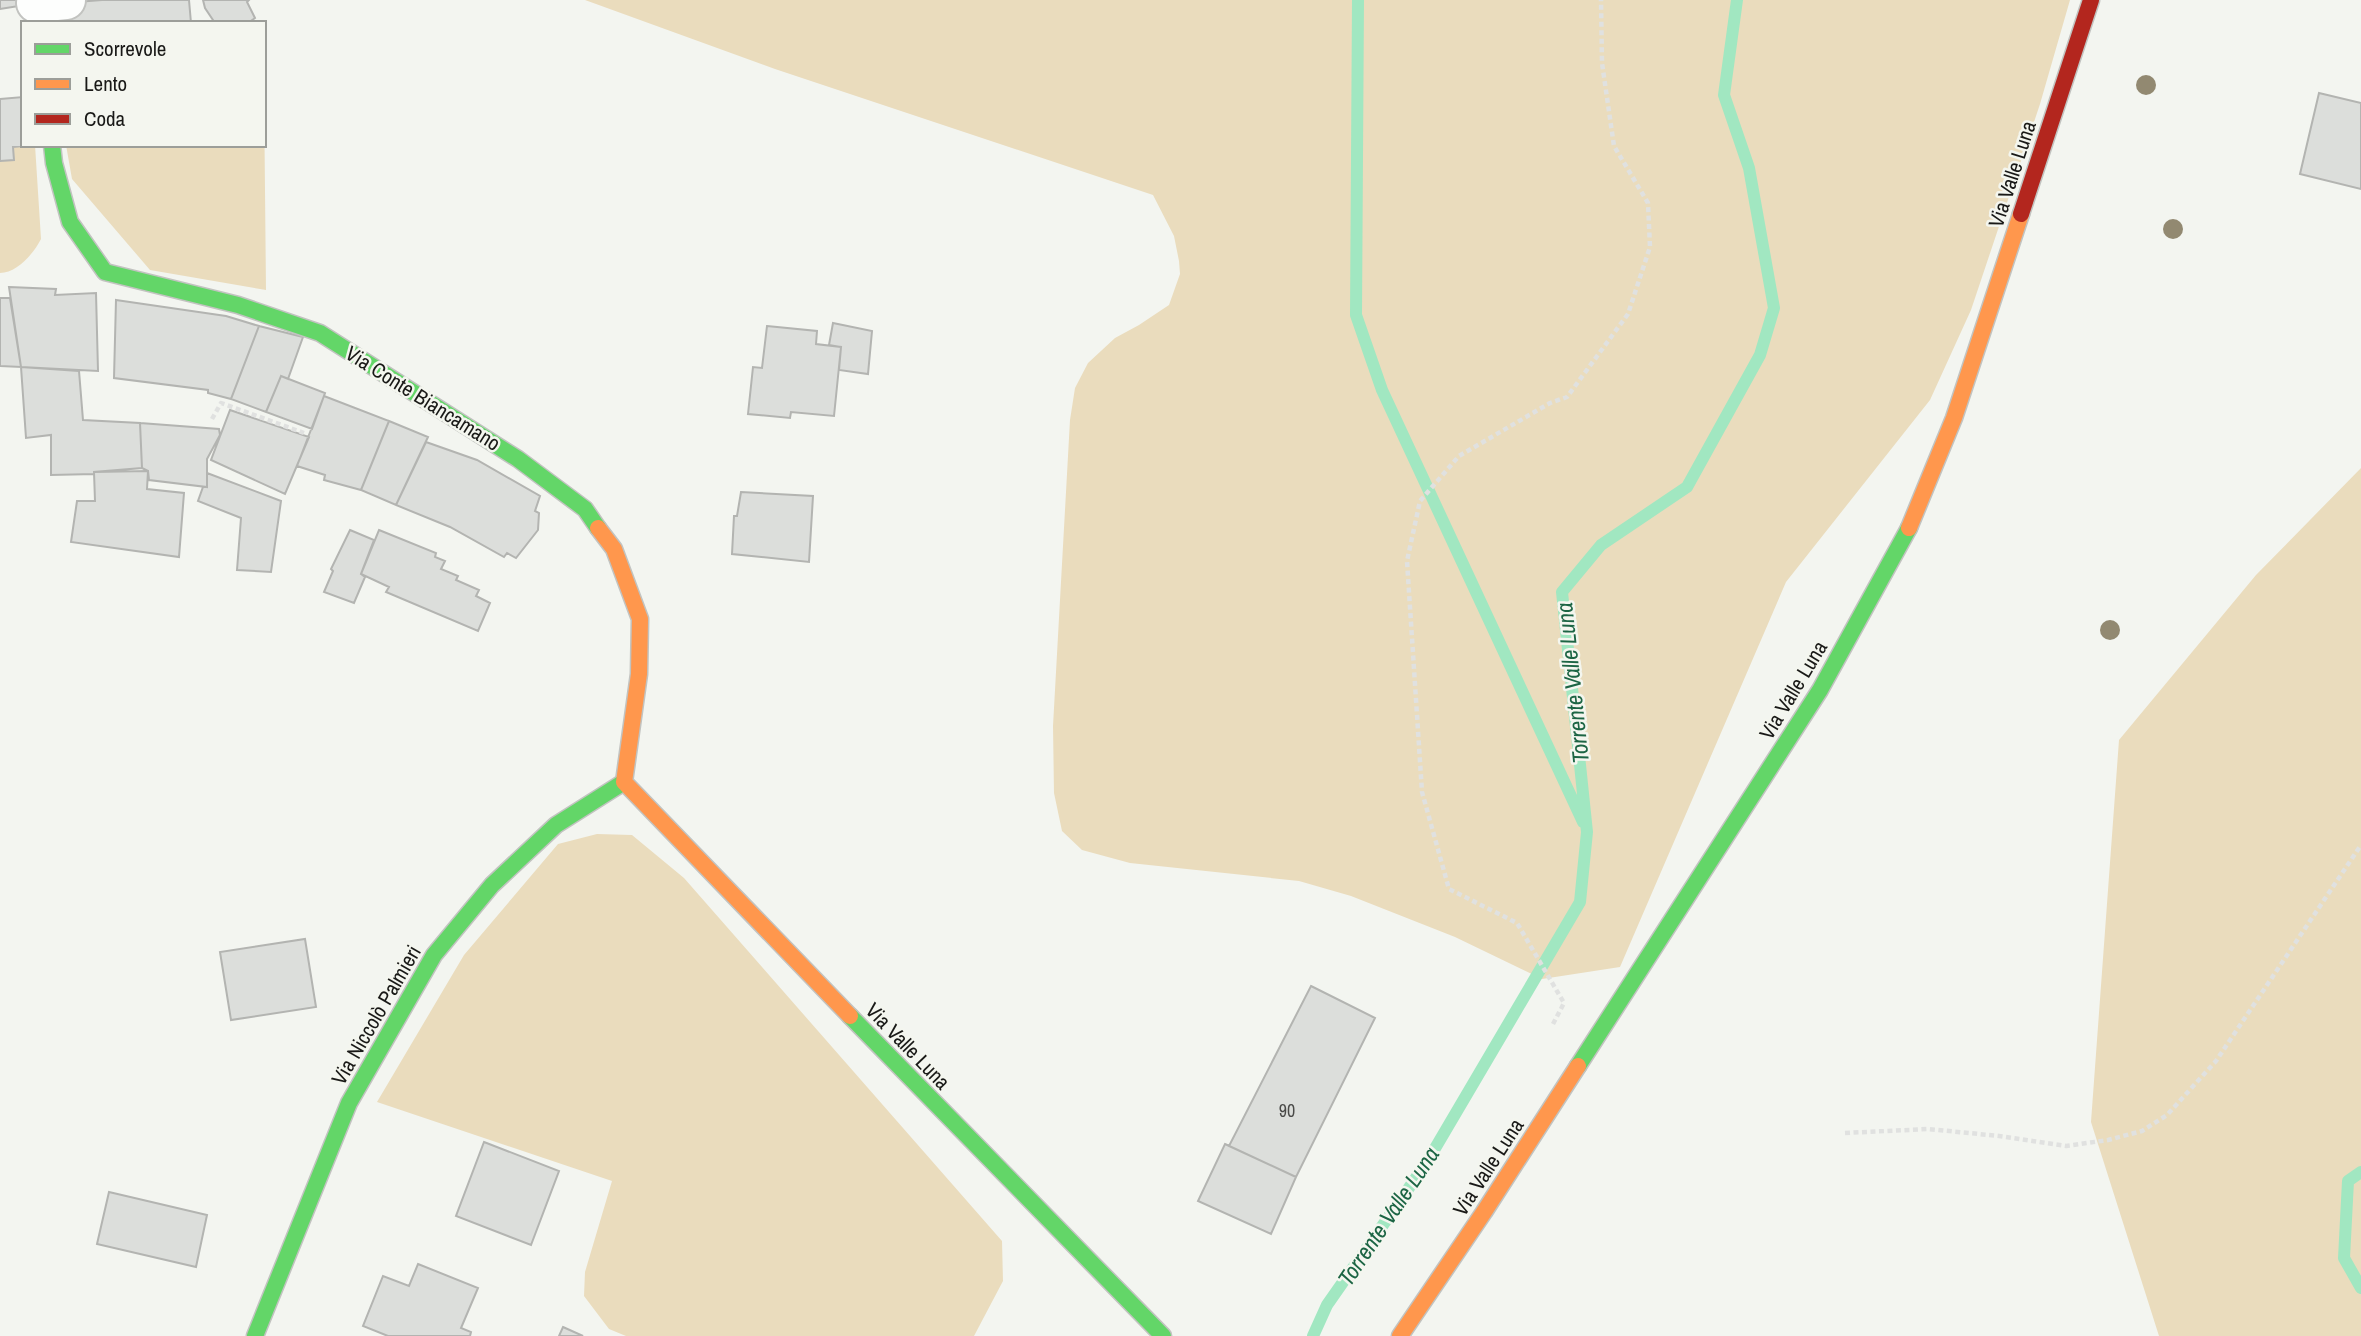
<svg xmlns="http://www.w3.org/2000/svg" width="2361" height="1336" font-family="'Archivo Narrow',sans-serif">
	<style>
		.green { fill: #eadcbd }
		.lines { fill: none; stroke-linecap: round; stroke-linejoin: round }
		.stream { stroke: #a1e7c1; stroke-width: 12 }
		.building { fill: #dcdedb; stroke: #b3b4b1; stroke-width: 2 }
		.street-casing { stroke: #c2c3c0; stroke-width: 42 }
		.fast-casing { stroke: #c2c3c0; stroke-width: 19 }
		.slow-casing { stroke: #c2c3c0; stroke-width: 19 }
		.jam-casing { stroke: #c2c3c0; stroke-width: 19 }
		.path { stroke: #e0e1e0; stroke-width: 4.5; stroke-dasharray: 5 3.5; stroke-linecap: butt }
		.street { stroke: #fdfefd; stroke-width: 38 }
		.fast { stroke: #63d668; stroke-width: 16 }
		.slow { stroke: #ff974d; stroke-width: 16 }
		.jam { stroke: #b3261e; stroke-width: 16 }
		.tree { fill: #928971 }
		.labels { text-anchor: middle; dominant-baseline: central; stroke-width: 5; stroke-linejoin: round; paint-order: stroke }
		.number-label { font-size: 18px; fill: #4a4a48 }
		.street-label { font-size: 21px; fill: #191917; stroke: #f4f6ef }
		.water-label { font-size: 23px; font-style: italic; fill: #1c6544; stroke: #f4f6ef }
	</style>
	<rect width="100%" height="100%" fill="#f3f5f0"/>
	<path class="green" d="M 585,0 L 2070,0 L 2040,104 L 1971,310 L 1930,400 L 1786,582 L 1620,967 L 1542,979 L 1455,937 L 1351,896 L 1299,881 L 1130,863 L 1082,850 L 1062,831 L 1054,793 L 1053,726 L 1070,420 L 1075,388 L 1088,363 L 1115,338 L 1139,325 L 1169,305 L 1180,274 L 1179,261 L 1174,236 L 1153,195 L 775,69 Z
		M 264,90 L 266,290 L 150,270 L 72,179 L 66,145 L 264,145 Z
		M 35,145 L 41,239 C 34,253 17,273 0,273 L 0,161 L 13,147 Z
		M 2361,468 L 2361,1336 L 2159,1336 L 2091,1122 L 2119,740 L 2256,575 Z
		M 597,834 L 632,835 L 684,878 L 1002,1241 L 1003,1281 L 974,1336 L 626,1336 L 609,1329 L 584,1296 L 585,1272 L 612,1181 L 377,1102 L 464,955 L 558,844 Z"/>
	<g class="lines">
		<path class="stream" d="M 1358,0 L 1356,315 L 1382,390 L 1583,822
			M 2361,1172 L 2348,1181 L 2344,1258 L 2361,1288
			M 1313,1336 L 1327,1305 L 1427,1162 L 1580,902 L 1587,832 L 1562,592 L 1601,545 L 1687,487 L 1760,355 L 1774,308 L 1749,168 L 1724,95 L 1737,0"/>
	</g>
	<path class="building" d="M 0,0 L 23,0 L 25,5 L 0,9 Z
		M 102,0 L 189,0 L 191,23 L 52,23 L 50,4 Z
		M 203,0 L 249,0 L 247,2 L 255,18 L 248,23 L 215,23 L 205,8 Z
		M 2319,93 L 2361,103 L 2361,189 L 2300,174 Z
		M 23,97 L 23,145 L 34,145 L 13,147 L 14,160 L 0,161 L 0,99 Z
		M 9,287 L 56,289 L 55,295 L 96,293 L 98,371 L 21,367 Z
		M 0,298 L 10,298 L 21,367 L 0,366 Z
		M 116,300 L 226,316 L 259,326 L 231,399 L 208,393 L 208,390 L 114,378 Z
		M 833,323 L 872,331 L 868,374 L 839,370 L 841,347 L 829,345 Z
		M 259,326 L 303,337 L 288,379 L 281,376 L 266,412 L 231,399 Z
		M 767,326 L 817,331 L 816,344 L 841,347 L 834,416 L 791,412 L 790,418 L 748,414 L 753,367 L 762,368 Z
		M 21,367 L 79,371 L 83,420 L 140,423 L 142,468 L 94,472 L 94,474 L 51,475 L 51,435 L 26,438 Z
		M 281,376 L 325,393 L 312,429 L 266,412 Z
		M 324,396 L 389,421 L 361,490 L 324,480 L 325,475 L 297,466 Z
		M 230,410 L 309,437 L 285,494 L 211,460 Z
		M 389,421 L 428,437 L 396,505 L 361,490 Z
		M 140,423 L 219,429 L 220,435 L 207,459 L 207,487 L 149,480 L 148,471 L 142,468 Z
		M 426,442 L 477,460 L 540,496 L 535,511 L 539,513 L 538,530 L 516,558 L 507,553 L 504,557 L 450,527 L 396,505 Z
		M 148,471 L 147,489 L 184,493 L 179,557 L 71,542 L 77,501 L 95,501 L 94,472 Z
		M 207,473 L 281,501 L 271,572 L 237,570 L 241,518 L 198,501 L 203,487 L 207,487 Z
		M 741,492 L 813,496 L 809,562 L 732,554 L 734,516 L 737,516 Z
		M 350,530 L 374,540 L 361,574 L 365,577 L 354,603 L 324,592 L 333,571 L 331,569 Z
		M 379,530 L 436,553 L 435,557 L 445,561 L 441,569 L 458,576 L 456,580 L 479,590 L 476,596 L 490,603 L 478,631 L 386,592 L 389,587 L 361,574 Z
		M 305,939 L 316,1007 L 231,1020 L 220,952 Z
		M 1311,986 L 1375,1018 L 1296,1177 L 1229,1146 Z
		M 484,1142 L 559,1171 L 531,1245 L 456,1216 Z
		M 1225,1144 L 1296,1177 L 1271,1234 L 1198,1201 Z
		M 109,1192 L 207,1215 L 196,1267 L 97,1244 Z
		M 418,1264 L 478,1288 L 461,1328 L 471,1332 L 470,1336 L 388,1336 L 363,1326 L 383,1276 L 409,1286 Z
		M 563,1327 L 583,1336 L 559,1336 Z"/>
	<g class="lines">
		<defs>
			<path id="street" d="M 36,3 L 66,0"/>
			<path id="fast" d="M 52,145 L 54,163 L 70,222 L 105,272 L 238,305 L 320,333 L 518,459 L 585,509 L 598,528
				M 850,1016 L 1163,1336
				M 1578,1066 L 1820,690 L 1909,528
				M 255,1336 L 349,1103 L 434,955 L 492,885 L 556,825 L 624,782"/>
			<path id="slow" d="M 598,528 L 614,549 L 640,619 L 639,674 L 624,782
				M 1909,528 L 1954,418 L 2021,214
				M 624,782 L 850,1016
				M 1400,1336 L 1484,1212 L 1578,1066"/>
			<path id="jam" d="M 2021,214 L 2091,0"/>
		</defs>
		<use href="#street" class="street-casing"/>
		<use href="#fast" class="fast-casing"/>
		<use href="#slow" class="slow-casing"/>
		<use href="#jam" class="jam-casing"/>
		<path class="path" d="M 212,419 L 221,403 L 304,433
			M 1553,1024 L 1564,1003 L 1517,923 L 1449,889 L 1422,792 L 1407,561 L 1420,501 L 1459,456 L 1550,403 L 1567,397 L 1628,314 L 1650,247 L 1648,203 L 1614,146 L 1602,63 L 1601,0
			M 1845,1133 L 1928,1129 L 1999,1136 L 2066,1146 L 2108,1140 L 2142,1131 L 2167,1115 L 2216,1061 L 2361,845"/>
		<use href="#street" class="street"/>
		<use href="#fast" class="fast"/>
		<use href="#slow" class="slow"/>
		<use href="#jam" class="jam"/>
	</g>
	<g class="tree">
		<circle cx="2146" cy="85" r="10"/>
		<circle cx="2173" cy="229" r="10"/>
		<circle cx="2110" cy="630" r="10"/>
	</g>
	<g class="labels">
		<g class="number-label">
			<text x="1287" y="1110">90</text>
		</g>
		<g class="street-label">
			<text transform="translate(2012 174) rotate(-72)">Via Valle Luna</text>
			<text transform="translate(423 398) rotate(32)">Via Conte Biancamano</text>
			<text transform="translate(1793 690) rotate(-59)">Via Valle Luna</text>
			<text transform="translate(376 1015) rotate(-60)">Via Niccolò Palmieri</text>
			<text transform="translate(908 1046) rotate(46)">Via Valle Luna</text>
			<text transform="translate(1488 1167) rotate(-57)">Via Valle Luna</text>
		</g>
		<g class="water-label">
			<text transform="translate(1572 683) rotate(-96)">Torrente Valle Luna</text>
			<text transform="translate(1388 1216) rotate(-56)">Torrente Valle Luna</text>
		</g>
	</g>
	<rect x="21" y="21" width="245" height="126" fill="#f4f6ef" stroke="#9c9e99" stroke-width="2"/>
	<rect x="35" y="44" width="35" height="10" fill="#63d668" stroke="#9c9e99" stroke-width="2"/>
	<text x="84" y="56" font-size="21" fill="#191917">Scorrevole</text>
	<rect x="35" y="79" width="35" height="10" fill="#ff974d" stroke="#9c9e99" stroke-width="2"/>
	<text x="84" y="91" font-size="21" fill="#191917">Lento</text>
	<rect x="35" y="114" width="35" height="10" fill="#b3261e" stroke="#9c9e99" stroke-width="2"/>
	<text x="84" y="126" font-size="21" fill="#191917">Coda</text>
</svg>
